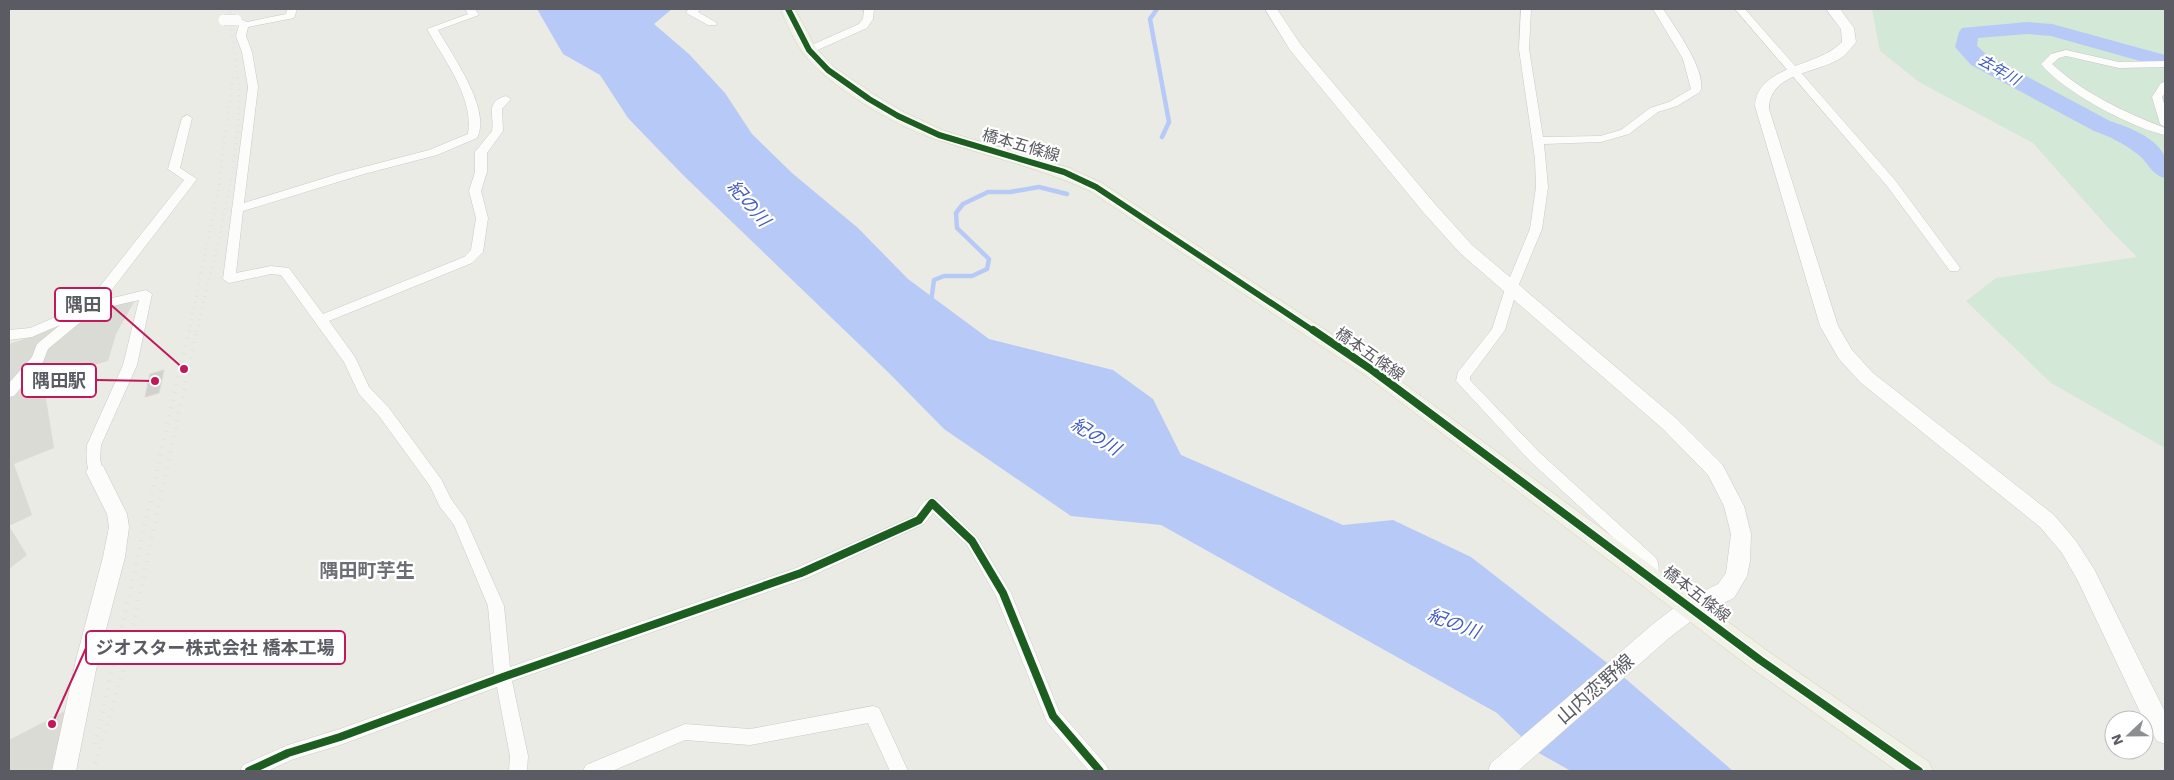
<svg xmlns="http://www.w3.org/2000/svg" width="2174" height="780" font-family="'Work Sans','Noto Sans JP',sans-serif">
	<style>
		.industrial { fill: #dbdbd5 }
		.green { fill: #d3e8d6 }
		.water { fill: #b7c9f7 }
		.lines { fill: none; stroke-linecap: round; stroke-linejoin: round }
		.stream { stroke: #b7c9f7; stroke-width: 4.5 }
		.river { fill: #b7c9f7; fill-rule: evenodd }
		.building { fill: #d1d2ce; stroke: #dadad4 }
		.street-casing { stroke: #c9c9c9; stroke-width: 1 }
		.secondary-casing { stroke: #c9c9c9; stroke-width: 1 }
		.primary-casing { stroke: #d3d3b3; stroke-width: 1 }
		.street { fill: #fcfcfb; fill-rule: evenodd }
		.secondary { fill: #fcfcfb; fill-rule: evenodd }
		.primary { fill: #f1f2e7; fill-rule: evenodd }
		.rail-far1 { stroke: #e2e2e2; stroke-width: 3; stroke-dasharray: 1 5; stroke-linecap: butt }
		.rail { stroke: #e2e2e2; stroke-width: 4.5; stroke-dasharray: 1 7; stroke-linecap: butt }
		.street-bridge-casing { stroke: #c9c9c9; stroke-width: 12; stroke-linecap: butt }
		.street-bridge { stroke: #fcfcfb; stroke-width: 11 }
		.cycleway-far1-casing { stroke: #fff; stroke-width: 9 }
		.cycleway-casing { stroke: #fff; stroke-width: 11 }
		.cycleway-far1 { stroke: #1b5e20; stroke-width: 6 }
		.cycleway { stroke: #1b5e20; stroke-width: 8 }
		.labels { text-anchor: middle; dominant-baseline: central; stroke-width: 4.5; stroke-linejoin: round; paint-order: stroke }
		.far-water-label { font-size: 15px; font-style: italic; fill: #435cc3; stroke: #fff }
		.street-label { font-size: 16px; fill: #5b5c63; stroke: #fff }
		.water-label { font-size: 18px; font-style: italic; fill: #435cc3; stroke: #fff }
		.quarter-label { font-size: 19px; font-weight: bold; fill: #6c6e75; stroke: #fff }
		.near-street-label { font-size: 19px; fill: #5b5c63; stroke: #fff }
		.leader { fill: none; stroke: #c2185b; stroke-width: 2 }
		.callout-dot { fill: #c2185b; stroke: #fff; stroke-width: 2 }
		.callout { fill: #fff; stroke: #c2185b; stroke-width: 2 }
		.callout-label { font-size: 18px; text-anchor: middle; font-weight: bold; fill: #5b5c63 }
	</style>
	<rect width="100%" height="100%" fill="#ebebe5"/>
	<path class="industrial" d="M 125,302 L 134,302 L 116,334 L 108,361 L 43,380 L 54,448 L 14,464 L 32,515 L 9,526 L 27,555 L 9,569 L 9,344 L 36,335 L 75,315 Z
		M 69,709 L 54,771 L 9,771 L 9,740 Z"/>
	<path class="green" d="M 1872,9 L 2165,9 L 2165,448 L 2051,383 L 1966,301 L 1996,278 L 2137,257 L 2111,231 L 2033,143 L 1919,82 L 1880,51 Z"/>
	<path class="water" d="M 537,9 L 672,9 L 654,24 L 689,54 L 725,93 L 752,134 L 792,173 L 858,228 L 908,279 L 989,339 L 1113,370 L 1153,399 L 1181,455 L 1343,525 L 1393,520 L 1471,557 L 1606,662 L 1733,771 L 1571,771 L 1537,752 L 1497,713 L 1161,525 L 1071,516 L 944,429 L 889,373 L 683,175 L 628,118 L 600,75 L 563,54 Z"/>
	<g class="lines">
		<path class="stream" d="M 1157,9 L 1150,19 L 1169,122 L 1162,137
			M 931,302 L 934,280 L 944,276 L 972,276 L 987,269 L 989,259 L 957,228 L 956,213 L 963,204 L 988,192 L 1010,192 L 1039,187 L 1067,194"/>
		<path class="river" d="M 2027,22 L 2052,24 L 2165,55 L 2165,68 L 2051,36 L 2027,34 L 1978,38 L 1977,46 L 1987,55 L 2110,121 C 2128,127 2154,136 2164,155 C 2167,160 2165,172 2165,178 C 2151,175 2148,161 2136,153 C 2123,143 2109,136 2094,131 L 1971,65 L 1955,47 L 1959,32 L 1962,28 Z"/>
	</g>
	<path class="building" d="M 164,370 L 159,393 L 145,397 L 150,374 Z"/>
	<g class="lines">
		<defs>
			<path id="street" d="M 287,9 L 297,9 L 294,18 L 248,27 L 246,36 L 252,52 L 258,87 L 244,203 L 341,173 L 429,150 L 468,134 C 474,97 444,60 427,29 L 468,14 L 465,9 L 475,9 L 479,15 L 438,30 C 452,55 492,110 477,138 L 437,155 L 364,174 L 243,211 L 236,273 L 271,266 L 289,268 L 323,314 L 464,257 L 471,250 L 476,218 L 469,191 L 475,172 L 475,152 L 492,131 C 495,116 484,102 506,96 L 511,99 L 502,109 L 503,131 L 487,153 L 487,172 L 481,191 L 488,218 L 483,252 L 472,263 L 329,321 L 355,357 L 369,387 L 389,408 L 441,479 L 451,499 L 465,518 L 504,606 L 510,667 L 796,568 L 914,516 C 920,507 925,495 937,499 L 977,537 L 1011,593 L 1059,711 L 1106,765 L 1109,771 L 1089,771 L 1047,722 L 996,596 L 967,545 L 933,513 L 924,524 L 807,578 L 512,681 L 528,756 L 527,771 L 509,771 L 510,756 L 497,687 L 340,745 L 291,760 L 268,771 L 240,771 L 243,765 L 288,745 L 340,729 L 494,673 L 488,606 L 454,525 L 440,507 L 430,486 L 379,416 L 359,394 L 344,362 L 281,275 L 271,274 L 229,283 L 223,279 L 248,87 L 242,52 L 236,36 L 239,25 L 231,20 L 236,17 L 247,22 L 286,14 Z
				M 689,9 L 700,9 L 698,12 L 717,23 L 716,25 L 708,25 L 688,14 L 686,12 Z
				M 864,9 L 874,9 L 873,19 L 867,28 L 813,52 L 805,52 L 805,48 L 859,24 L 863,19 Z
				M 1521,9 L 1531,9 L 1529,49 L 1543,137 L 1600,136 L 1621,130 L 1650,108 L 1669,102 L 1691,89 L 1683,59 L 1653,9 L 1663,9 C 1674,26 1708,72 1700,92 L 1677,106 L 1658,112 L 1629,134 L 1601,142 L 1544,144 L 1548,187 L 1542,229 L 1517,289 L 1505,330 L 1470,377 L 1470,380 L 1540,453 L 1656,558 C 1660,565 1659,574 1656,581 L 1650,583 L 1644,581 L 1642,576 L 1643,565 L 1530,461 L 1456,381 L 1458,372 L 1492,329 L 1505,289 L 1530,229 L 1536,187 L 1535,159 L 1519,49 Z
				M 1735,9 L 1745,9 L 1895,180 L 1958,265 L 1960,268 L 1958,271 L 1950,271 L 1887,186 Z
				M 2066,50 L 2119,62 L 2165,61 L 2165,67 L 2119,68 L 2066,56 L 2059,58 L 2052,64 C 2085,94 2124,112 2165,128 L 2165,135 C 2132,128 2062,91 2041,64 L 2051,54 Z
				M 2165,82 L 2165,93 L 2162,97 L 2165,107 L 2165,127 L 2160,124 L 2152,97 L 2161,83 Z
				M 187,115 L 192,118 L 180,168 L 197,179 L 104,300 L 146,290 L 152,294 L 137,365 L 101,445 L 100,459 L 103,472 L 101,476 L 96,478 L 91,476 C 86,466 86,456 87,445 L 123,365 L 139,300 L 95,310 L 48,349 L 43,362 L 14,396 L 9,397 L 9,383 L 32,357 L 37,344 L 60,325 L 32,337 L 9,340 L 9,330 L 30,328 L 86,304 L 184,180 L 168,169 L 182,118 Z
				M 873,706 L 879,708 L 908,771 L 890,771 L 868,723 L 750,745 L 685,740 L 612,771 L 583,771 L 586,765 L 685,724 L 750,729 Z"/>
			<path id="secondary" d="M 1265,9 L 1277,9 L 1301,45 L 1435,204 L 1472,245 L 1677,419 L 1722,464 L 1744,506 L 1751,534 L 1750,561 L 1747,576 L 1734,598 L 1699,615 L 1669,638 L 1518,771 L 1488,771 L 1491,763 L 1653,624 L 1683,601 L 1718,584 L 1726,573 L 1731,534 L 1724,506 L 1708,475 L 1663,429 L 1460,253 L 1423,212 L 1290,50 Z
				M 1826,9 L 1840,9 L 1854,28 L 1856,42 C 1853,46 1849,51 1845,55 C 1823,74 1769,70 1769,109 L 1838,326 L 1852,350 L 1873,373 L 2054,515 L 2076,541 L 2094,569 L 2165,712 L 2165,744 L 2157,741 L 2141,714 L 2078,581 L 2062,553 L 2040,527 L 1860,382 L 1839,359 L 1820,326 L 1755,106 C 1757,65 1819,67 1842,42 L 1841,29 Z
				M 96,464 L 103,466 L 127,514 L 129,527 L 125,557 L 98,660 L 76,771 L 52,771 L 76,660 L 103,557 L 109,527 L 107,514 L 86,472 L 89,466 Z"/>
			<path id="primary" d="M 781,9 L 795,9 L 816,48 L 834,67 L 875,95 L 904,112 L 945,131 L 1070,168 L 1102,183 L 1379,365 L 1769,652 L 1929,762 L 1933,771 L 1897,771 L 1751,668 L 1365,375 L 1090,191 C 1040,168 987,156 935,139 C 895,126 828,86 803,53 C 794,40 786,23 781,9 Z"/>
		</defs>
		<use href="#street" class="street-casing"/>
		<use href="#secondary" class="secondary-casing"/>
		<use href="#primary" class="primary-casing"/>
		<use href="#street" class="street"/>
		<use href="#secondary" class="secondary"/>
		<use href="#primary" class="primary"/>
		<path class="rail-far1" d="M 189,332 L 219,185 L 233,74
			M 197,332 C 213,258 236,183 239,107 C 241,74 230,42 230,9"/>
		<path class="rail" d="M 95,744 L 189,330
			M 93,771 L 122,676 L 197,330"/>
		<defs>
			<path id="street-bridge" d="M 224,20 L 236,20"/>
		</defs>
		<use href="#street-bridge" class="street-bridge-casing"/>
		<use href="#street-bridge" class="street-bridge"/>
		<defs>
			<path id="cycleway-far1" d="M 788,9 L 809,50 L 828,70 L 869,99 L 898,116 L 939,135 L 1064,172 L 1096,187 L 1315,332"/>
			<path id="cycleway" d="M 1313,330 L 1372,370 L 1760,660 L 1919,771
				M 249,771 L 288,753 L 340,737 L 503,677 L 801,573 L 919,520 L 932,503 L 972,541 L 1003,593 L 1053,716 L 1100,771"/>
		</defs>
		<use href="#cycleway-far1" class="cycleway-far1-casing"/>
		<use href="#cycleway" class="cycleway-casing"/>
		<use href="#cycleway-far1" class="cycleway-far1"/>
		<use href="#cycleway" class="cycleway"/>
	</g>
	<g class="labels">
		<g class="far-water-label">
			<text transform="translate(1999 70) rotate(30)">去年川</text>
		</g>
		<g class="street-label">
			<text transform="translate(1021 145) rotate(16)">橋本五條線</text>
			<text transform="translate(1370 354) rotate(35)">橋本五條線</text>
			<text transform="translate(1697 594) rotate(38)">橋本五條線</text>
		</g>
		<g class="water-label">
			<text transform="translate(749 203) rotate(49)">紀の川</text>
			<text transform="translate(1096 436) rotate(32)">紀の川</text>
			<text transform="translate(1454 623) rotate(20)">紀の川</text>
		</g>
		<g class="quarter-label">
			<text x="367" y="570">隅田町芋生</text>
		</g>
		<g class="near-street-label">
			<text transform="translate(1595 689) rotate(-41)">山内恋野線</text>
		</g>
	</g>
	<path class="leader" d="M184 369L111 305M155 381L96 380M52 724L86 648"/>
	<g class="callout-dot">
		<circle cx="184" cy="369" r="5"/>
		<circle cx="155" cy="381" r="5"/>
		<circle cx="52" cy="724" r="5"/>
	</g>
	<g class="callout">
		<rect x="55" y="288" width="56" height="33" rx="5"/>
		<rect x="22" y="364" width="74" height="33" rx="5"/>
		<rect x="86" y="631" width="259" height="33" rx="5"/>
	</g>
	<g class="callout-label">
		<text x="83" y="311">隅田</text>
		<text x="59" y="387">隅田駅</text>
		<text x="215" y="654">ジオスター株式会社 橋本工場</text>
	</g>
	<rect width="2174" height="780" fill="none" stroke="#5b5c63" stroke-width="20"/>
	<g transform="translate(2129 735) rotate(248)"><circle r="24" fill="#ffffff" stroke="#bdbec1"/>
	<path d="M0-4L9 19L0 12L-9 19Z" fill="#8d8e90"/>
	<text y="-8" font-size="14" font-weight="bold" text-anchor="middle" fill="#5b5c63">N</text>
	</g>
</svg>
